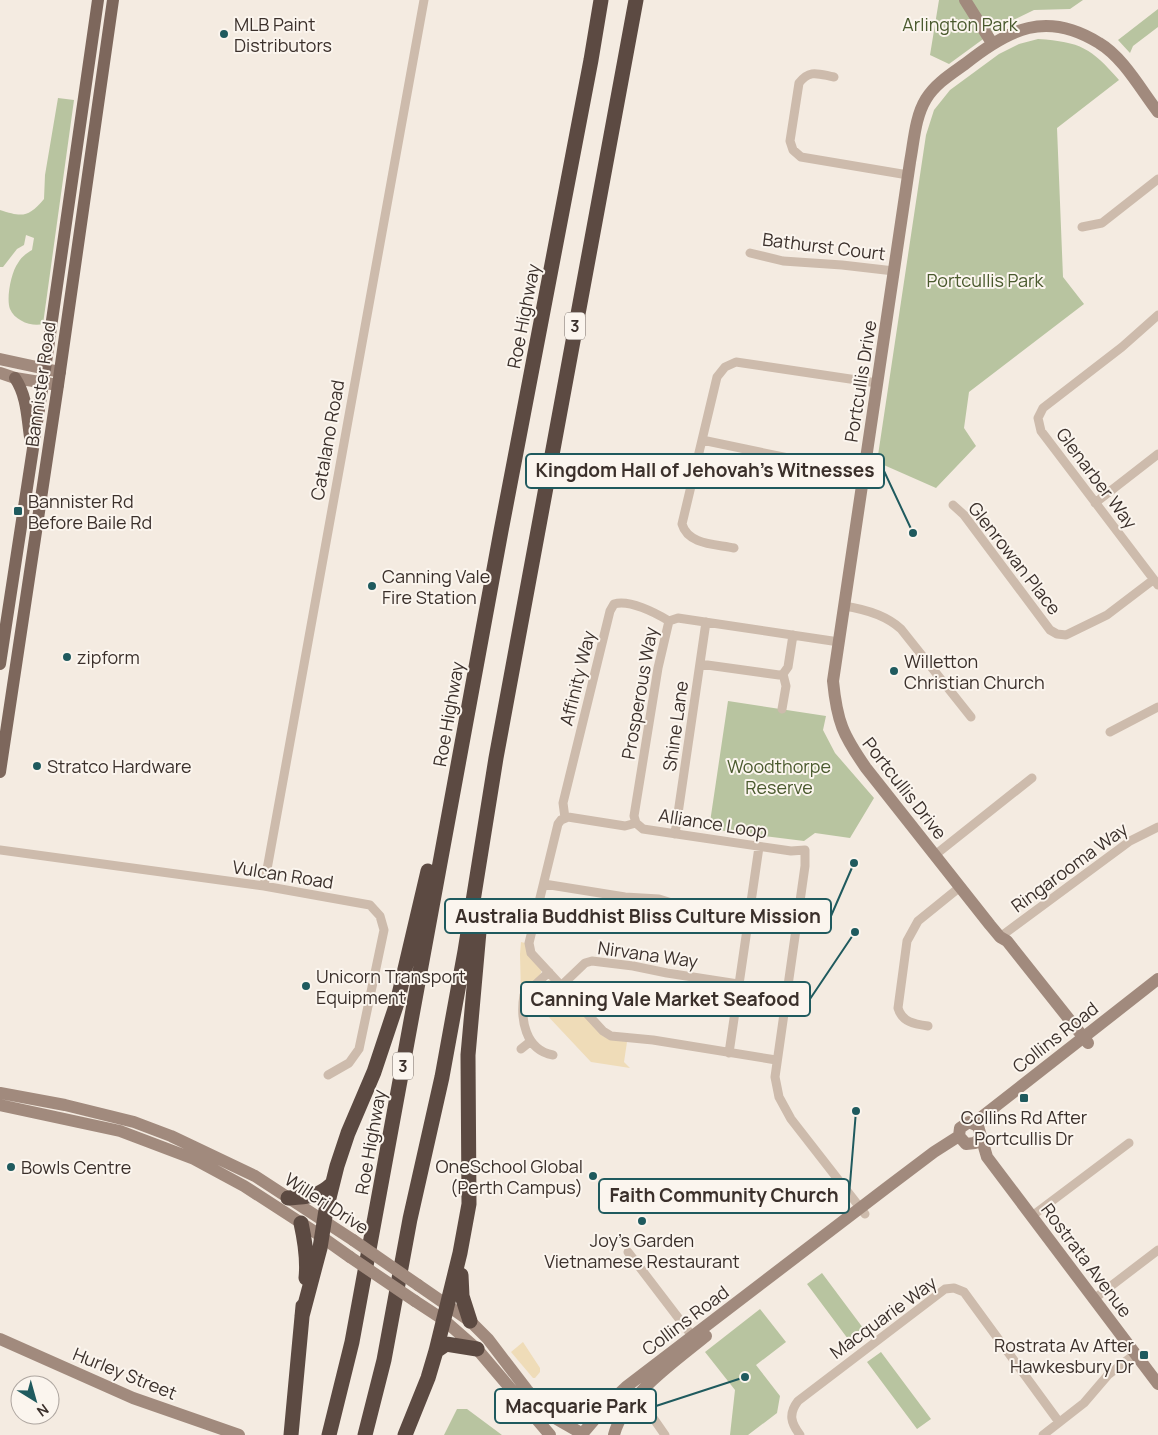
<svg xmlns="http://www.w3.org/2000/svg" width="1158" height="1435" font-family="Manrope,sans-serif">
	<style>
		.green { fill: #b8c4a0 }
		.sand { fill: #efdcb8 }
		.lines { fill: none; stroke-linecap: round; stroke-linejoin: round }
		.street { stroke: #cdbbac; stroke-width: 9 }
		.secondary { stroke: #a18a7d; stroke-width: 12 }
		.primary { stroke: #7d675c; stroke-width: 12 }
		.highway { stroke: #5c4a42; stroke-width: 15 }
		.secondary-bridge { stroke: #a18a7d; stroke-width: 12 }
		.poi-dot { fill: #1f5a5e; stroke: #fbf5ee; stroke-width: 2 }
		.labels { text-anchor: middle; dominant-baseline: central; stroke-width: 4; stroke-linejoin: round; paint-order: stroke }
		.shield { fill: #fbf5ee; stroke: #756b66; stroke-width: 1 }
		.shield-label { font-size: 16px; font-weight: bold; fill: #3b302b }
		.poi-label { font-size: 18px; fill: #3b302b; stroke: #fbf5ee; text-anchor: start }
		.park-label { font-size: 18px; fill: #4a5a2e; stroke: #fbf5ee }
		.street-label { font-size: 18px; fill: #3b302b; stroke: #fbf5ee }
		.leader { fill: none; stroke: #1f5a5e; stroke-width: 2 }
		.callout-dot { fill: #1f5a5e; stroke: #fbf5ee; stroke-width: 2 }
		.callout { fill: #fbf5ee; stroke: #1f5a5e; stroke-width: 2 }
		.callout-label { font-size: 19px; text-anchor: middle; font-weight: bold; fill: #3b302b }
	</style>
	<rect width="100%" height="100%" fill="#f4ebe1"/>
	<path class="green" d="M 939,0 L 1083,0 L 1070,9 L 1034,10 L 1001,26 L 949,64 L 930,55 Z
		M 1158,9 L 1158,27 L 1133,46 L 1130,53 L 1118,40 Z
		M 1038,39 C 1081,42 1091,48 1119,80 L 1057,128 L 1063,277 L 1084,304 L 969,392 L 964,428 L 976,446 L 936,488 L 877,462 L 926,135 L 934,110 L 950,90 L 999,54 L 1019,44 Z
		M 58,98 L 74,100 L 43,324 C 32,327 15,321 10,309 C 6,299 11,272 18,263 C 21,257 27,253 32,250 L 34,238 L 26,235 L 24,245 L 17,249 L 3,267 L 0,267 L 0,210 C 22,217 28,218 44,199 L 45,175 Z
		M 728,701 L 826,716 L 823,730 L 835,753 L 874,798 L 850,838 L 815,833 L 804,841 L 709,829 Z
		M 822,1273 L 863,1328 L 848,1339 L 807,1284 Z
		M 760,1309 L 786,1342 L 756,1365 L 780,1396 L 777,1413 L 748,1435 L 730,1435 L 735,1390 L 705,1352 Z
		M 881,1352 L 931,1419 L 917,1429 L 867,1362 Z
		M 457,1409 L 467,1409 L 502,1435 L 444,1435 Z"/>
	<path class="sand" d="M 521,942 L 525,943 L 542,970 L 540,975 L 521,994 L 520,954 Z
		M 549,980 L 553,981 L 603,1036 L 627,1042 L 624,1062 L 630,1068 L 591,1062 L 529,996 Z
		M 523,1342 L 540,1368 L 540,1372 L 535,1378 L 533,1378 L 511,1352 Z"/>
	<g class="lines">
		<path class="street" d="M 834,77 C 818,74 810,69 799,83 L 790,141 L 793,150 L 801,157 L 908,175
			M 1082,227 L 1102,223 L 1158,179
			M 750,253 L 783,261 L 842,265 L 894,271
			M 1158,315 L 1122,347 L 1043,408 L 1038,418 L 1041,431 L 1158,585
			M 702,440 L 798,460
			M 1095,503 L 1158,454
			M 953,505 L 964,515 L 1050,630 L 1057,634 L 1066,635 L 1107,615 L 1153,580
			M 734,548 C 716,544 688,545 682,524 L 717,377 L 725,367 L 736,362 L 877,383
			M 844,606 C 864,609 886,615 901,629 L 971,717
			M 700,664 L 779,675 L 783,674
			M 782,709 L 786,686 L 783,674 L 788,667 L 793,635
			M 1110,732 L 1158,707
			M 565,818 L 563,803 L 610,611 L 614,604 C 629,599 656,613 669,621
			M 636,823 L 634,816 L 658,668 L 669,621 L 678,618 L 839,642
			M 675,834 L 706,622
			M 0,850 L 264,886 L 370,905 L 380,916 L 384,930 L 359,1049 L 349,1063 L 328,1075
			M 935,855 L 1032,778
			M 544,884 L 625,897 L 659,899 L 675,904 L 748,915
			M 264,886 L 424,0
			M 1000,937 L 1130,841 L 1158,827
			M 549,972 L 524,995 C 520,1019 525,1050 553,1055
			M 562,985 L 585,963 L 592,961 L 633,966 L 667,973 L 738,984
			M 928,1026 C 914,1024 902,1022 898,1008 L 907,941 L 918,921 L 960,887
			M 521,1049 L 531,1041
			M 729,1053 L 759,847
			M 776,1060 L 653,1040 L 611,1036 L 603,1031 L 531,953 L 529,943 L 558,824 L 561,820 L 568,817 L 625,826 L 636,823 L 643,829 L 791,851 L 805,850 L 805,866 L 775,1077 L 779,1097 L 791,1119 L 865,1214
			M 1032,1216 L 1129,1143
			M 628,1252 L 696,1341
			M 1094,1299 L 1158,1250
			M 626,1387 L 649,1412 L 665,1435
			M 800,1435 C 791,1423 788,1414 798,1401 L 945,1289 L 954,1288 L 964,1292 L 1059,1422
			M 1043,1435 L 1084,1403 L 1108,1375 L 1135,1354"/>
		<path class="secondary" d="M 965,0 L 992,43
			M 0,359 L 60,372
			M 0,373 L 15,378 L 58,385
			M 1088,1043 L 1007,941 L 1000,937 L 990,925 L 866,768 C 843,735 837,722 833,681 L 910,162 C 914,141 915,117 926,99 C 935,84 951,74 965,64 C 1009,29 1046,10 1099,43 C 1123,57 1141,90 1158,112
			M 0,1093 L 65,1105 L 134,1122 L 171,1136 L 255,1176 L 353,1240
			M 0,1105 L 120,1131 L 194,1159 L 244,1186 L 312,1230 L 350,1257
			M 974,1123 L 1158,979
			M 980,1138 L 975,1143 L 966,1144 L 959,1136 L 960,1128 L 969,1122 L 978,1126 L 987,1157 L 1158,1384
			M 418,1285 L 470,1321 L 488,1339 L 527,1390 L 548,1414 L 581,1433
			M 415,1301 L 444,1320 L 477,1349 L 550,1435
			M 0,1339 L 133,1398 L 239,1435
			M 583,1433 L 606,1406 L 626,1387 L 885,1189 L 934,1152 L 959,1136
			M 614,1435 C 623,1397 677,1360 706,1336"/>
		<path class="primary" d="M 15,378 C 27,396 27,417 30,437
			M 0,664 L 43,383 L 98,0
			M 0,772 L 58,385 L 113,0"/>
		<path class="highway" d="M 288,1198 C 307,1196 317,1198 332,1184
			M 301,1223 C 305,1241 308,1259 306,1278
			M 461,1275 L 462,1296 L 470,1321
			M 302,1316 L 320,1248 L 326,1210 L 337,1166 L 348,1133 L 374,1072 L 397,1003 L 428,871
			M 436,1351 L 446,1344 L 477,1349
			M 291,1435 L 303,1306
			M 329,1435 L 352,1342 L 501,531 L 591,60 L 601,0
			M 365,1435 L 384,1360 L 410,1219 L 442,1077 L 465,951 L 496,758 L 636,0
			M 405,1435 L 428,1378 L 436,1351 L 460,1253 L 469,1204 L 468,1055 L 481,909"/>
		<path class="secondary-bridge" d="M 353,1240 L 418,1285
			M 350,1257 L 415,1301"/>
	</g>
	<g class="poi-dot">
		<circle cx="224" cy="34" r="5"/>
		<rect x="13" y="506" width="10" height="10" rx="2.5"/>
		<circle cx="372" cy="586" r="5"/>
		<circle cx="67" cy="657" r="5"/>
		<circle cx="894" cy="671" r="5"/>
		<circle cx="37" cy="766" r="5"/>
		<circle cx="306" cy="986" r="5"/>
		<rect x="1019" y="1093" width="10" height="10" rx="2.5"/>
		<circle cx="11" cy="1167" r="5"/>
		<circle cx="593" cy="1176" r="5"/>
		<circle cx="642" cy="1221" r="5"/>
		<rect x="1139" y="1350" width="10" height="10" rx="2.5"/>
	</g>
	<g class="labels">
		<g class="shield">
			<rect x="565" y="312.5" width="20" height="27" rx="4"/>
			<rect x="393" y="1052.5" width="20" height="27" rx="4"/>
		</g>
		<g class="shield-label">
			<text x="575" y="326">3</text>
			<text x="403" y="1066">3</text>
		</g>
		<g class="poi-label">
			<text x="234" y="24">MLB Paint<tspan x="234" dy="21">Distributors</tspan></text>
			<text x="28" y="501">Bannister Rd<tspan x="28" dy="21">Before Baile Rd</tspan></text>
			<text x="382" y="576">Canning Vale<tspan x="382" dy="21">Fire Station</tspan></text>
			<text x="77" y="657">zipform</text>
			<text x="904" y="661">Willetton<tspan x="904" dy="21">Christian Church</tspan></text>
			<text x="47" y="766">Stratco Hardware</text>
			<text x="316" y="976">Unicorn Transport<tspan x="316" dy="21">Equipment</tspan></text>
			<text x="1024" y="1117" text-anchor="middle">Collins Rd After<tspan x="1024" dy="21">Portcullis Dr</tspan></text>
			<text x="583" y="1166" text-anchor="end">OneSchool Global<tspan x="583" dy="21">(Perth Campus)</tspan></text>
			<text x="21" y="1167">Bowls Centre</text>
			<text x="642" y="1240" text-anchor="middle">Joy's Garden<tspan x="642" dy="21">Vietnamese Restaurant</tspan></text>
			<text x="1134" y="1345" text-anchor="end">Rostrata Av After<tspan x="1134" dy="21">Hawkesbury Dr</tspan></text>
		</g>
		<g class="park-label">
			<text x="960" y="24">Arlington Park</text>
			<text x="985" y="280">Portcullis Park</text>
			<text x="779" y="766">Woodthorpe<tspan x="779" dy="21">Reserve</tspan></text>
		</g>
		<g class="street-label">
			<text transform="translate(824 246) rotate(7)">Bathurst Court</text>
			<text transform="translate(523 316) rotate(-79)">Roe Highway</text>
			<text transform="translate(860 381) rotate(-81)">Portcullis Drive</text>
			<text transform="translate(40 384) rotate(-82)">Bannister Road</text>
			<text transform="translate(327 440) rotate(-80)">Catalano Road</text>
			<text transform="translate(1097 478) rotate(53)">Glenarber Way</text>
			<text transform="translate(1015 558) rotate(52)">Glenrowan Place</text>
			<text transform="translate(577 678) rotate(-76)">Affinity Way</text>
			<text transform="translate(639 693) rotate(-80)">Prosperous Way</text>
			<text transform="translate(448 714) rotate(-80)">Roe Highway</text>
			<text transform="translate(675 726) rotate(-82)">Shine Lane</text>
			<text transform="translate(905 788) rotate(52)">Portcullis Drive</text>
			<text transform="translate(713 823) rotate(9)">Alliance Loop</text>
			<text transform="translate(1069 867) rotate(-36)">Ringarooma Way</text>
			<text transform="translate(283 874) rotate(9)">Vulcan Road</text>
			<text transform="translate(648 954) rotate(8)">Nirvana Way</text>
			<text transform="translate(1055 1037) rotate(-38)">Collins Road</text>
			<text transform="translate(370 1142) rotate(-80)">Roe Highway</text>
			<text transform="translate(327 1203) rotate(33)">Willeri Drive</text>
			<text transform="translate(1087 1260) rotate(53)">Rostrata Avenue</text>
			<text transform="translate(883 1317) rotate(-36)">Macquarie Way</text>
			<text transform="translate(685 1320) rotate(-37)">Collins Road</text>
			<text transform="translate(125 1373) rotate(22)">Hurley Street</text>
		</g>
	</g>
	<path class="leader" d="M913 533L884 471M854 863L831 916M855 932L810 999M856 1111L849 1196M745 1377L656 1406"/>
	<g class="callout-dot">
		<circle cx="913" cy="533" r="5"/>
		<circle cx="854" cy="863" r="5"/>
		<circle cx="855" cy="932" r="5"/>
		<circle cx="856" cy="1111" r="5"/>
		<circle cx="745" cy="1377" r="5"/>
	</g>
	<g class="callout">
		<rect x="526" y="454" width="358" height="34" rx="5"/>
		<rect x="445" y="899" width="386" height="34" rx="5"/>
		<rect x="521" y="982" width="289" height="34" rx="5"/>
		<rect x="599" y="1179" width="250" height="34" rx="5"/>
		<rect x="495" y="1389" width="161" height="34" rx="5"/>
	</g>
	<g class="callout-label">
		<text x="705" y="477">Kingdom Hall of Jehovah's Witnesses</text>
		<text x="638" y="923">Australia Buddhist Bliss Culture Mission</text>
		<text x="665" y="1006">Canning Vale Market Seafood</text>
		<text x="724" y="1202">Faith Community Church</text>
		<text x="576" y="1413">Macquarie Park</text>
	</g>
	<g transform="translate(35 1400) rotate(143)"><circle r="24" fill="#fbf5ee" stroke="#aea6a0"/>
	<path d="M0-4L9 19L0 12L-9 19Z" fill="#1f5a5e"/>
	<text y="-8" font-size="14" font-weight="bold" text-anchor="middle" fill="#3b302b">N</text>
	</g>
</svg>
